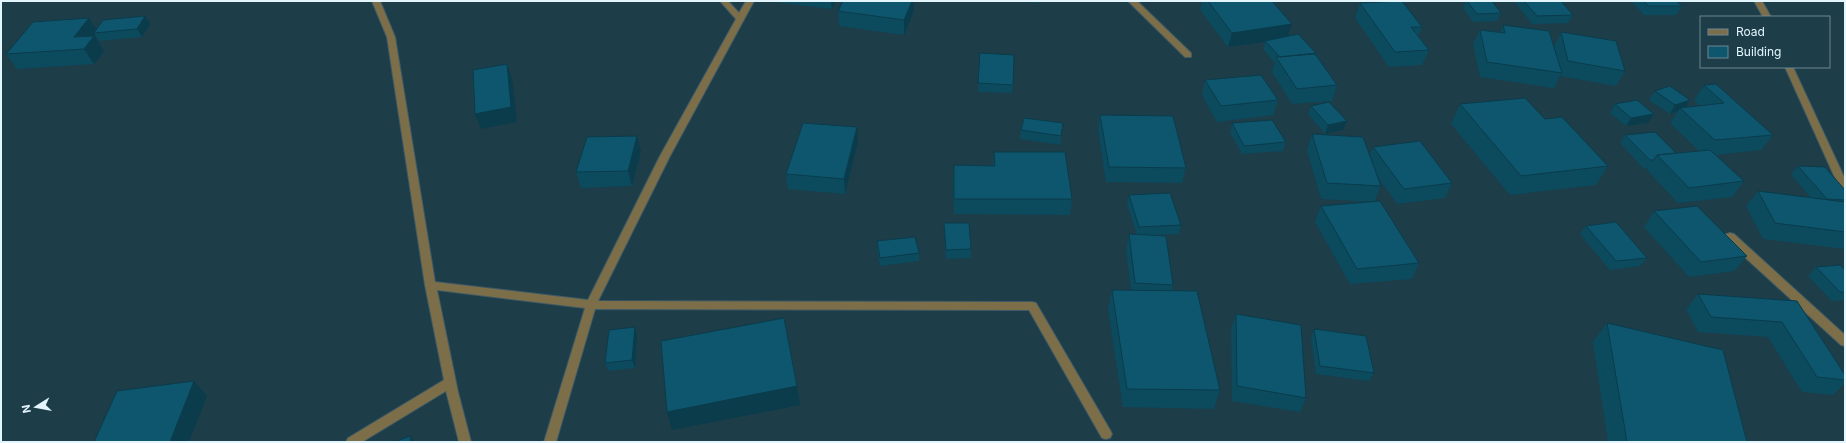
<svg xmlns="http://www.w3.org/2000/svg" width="1846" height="443" font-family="Inter,sans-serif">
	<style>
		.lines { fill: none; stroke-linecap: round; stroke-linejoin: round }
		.minor-casing { stroke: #3d5a66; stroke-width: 2 }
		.minor { fill: #7c6e49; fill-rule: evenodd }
		.wall { fill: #0c4a5e }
		.shaded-wall { fill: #0a3c4c }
		.building { fill: #0e566d; stroke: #0a3c4c }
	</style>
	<rect width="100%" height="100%" fill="#1d3d49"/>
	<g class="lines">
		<defs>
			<path id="minor" d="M 372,1 L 380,1 L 395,37 L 435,282 L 588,300 L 660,156 L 736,19 L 720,1 L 728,1 L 739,13 L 746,1 L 754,1 L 670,156 L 598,301 L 1032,302 L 1036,303 L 1110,430 L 1112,434 L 1110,438 L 1106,439 L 1102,438 L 1029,310 L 595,309 L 556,442 L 544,442 L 585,308 L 437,290 L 458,392 L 471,442 L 459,442 L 446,391 L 362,442 L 346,442 L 348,438 L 444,380 L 425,285 L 387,37 Z
				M 1128,1 L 1137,1 L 1191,53 L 1191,57 L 1185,57 Z
				M 1754,1 L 1762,1 L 1771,17 L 1763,17 Z
				M 1785,67 L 1793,67 L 1845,179 L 1845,192 L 1840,189 Z
				M 1730,233 L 1734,234 L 1845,335 L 1845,346 L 1841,345 L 1726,240 L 1725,237 L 1726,234 Z"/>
		</defs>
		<use href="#minor" class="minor-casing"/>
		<use href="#minor" class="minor"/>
	</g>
	<path class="wall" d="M 781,1 L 836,1 L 832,9 L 781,3 Z
		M 843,1 L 914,1 L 914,11 L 904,35 L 839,26 L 838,11 Z
		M 1026,1 L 1040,1 L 1040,3 Z
		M 1202,1 L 1208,1 L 1288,36 L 1316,54 L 1337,85 L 1332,101 L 1292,104 L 1272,72 L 1275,63 L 1263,49 L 1265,42 L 1228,47 L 1200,10 Z
		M 1466,1 L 1492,1 L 1501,13 L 1497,21 L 1473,22 L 1463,8 Z
		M 1514,1 L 1561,1 L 1573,15 L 1568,23 L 1532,24 Z
		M 1631,1 L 1676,1 L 1682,6 L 1676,15 L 1644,15 Z
		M 1360,3 L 1422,27 L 1418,36 L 1429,50 L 1422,65 L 1389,67 L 1355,18 Z
		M 145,16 L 150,24 L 142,37 L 99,41 L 96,36 L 95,37 L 104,51 L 94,64 L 17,69 L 6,54 L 89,18 L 96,29 Z
		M 1503,25 L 1554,47 L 1561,32 L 1625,71 L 1616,86 L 1560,76 L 1554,88 L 1480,77 L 1473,44 L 1480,30 L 1500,32 Z
		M 980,53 L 1013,85 L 1012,93 L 978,92 Z
		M 1205,80 L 1278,100 L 1273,115 L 1217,122 L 1202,95 Z
		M 1704,85 L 1773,135 L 1761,150 L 1716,155 L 1744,181 L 1732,197 L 1678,203 L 1647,170 L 1648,168 L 1644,169 L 1620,143 L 1625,135 L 1676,153 L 1699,151 L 1670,123 L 1678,111 L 1670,114 L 1649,100 L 1655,91 L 1686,107 L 1700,106 L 1694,100 Z
		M 1460,104 L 1608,166 L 1596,185 L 1510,195 L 1451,124 Z
		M 1615,104 L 1654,114 L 1648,123 L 1626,126 L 1610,113 Z
		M 1311,106 L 1343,130 L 1325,134 L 1308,114 Z
		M 1100,115 L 1186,168 L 1182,183 L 1106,182 L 1098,130 Z
		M 1063,123 L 1060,145 L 1020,139 L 1021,130 Z
		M 1232,123 L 1286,142 L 1283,151 L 1242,154 L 1230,132 Z
		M 1312,134 L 1370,155 L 1373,147 L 1452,183 L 1445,198 L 1397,204 L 1377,176 L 1381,186 L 1374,202 L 1321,199 L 1307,150 Z
		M 637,136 L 641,151 L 632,186 L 581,188 L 576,172 Z
		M 858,142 L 845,194 L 788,189 L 786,174 Z
		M 994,152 L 1072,199 L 1070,215 L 954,214 L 953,181 L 954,165 L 993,166 Z
		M 1798,166 L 1845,190 L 1845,249 L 1763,239 L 1746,206 L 1758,191 L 1810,197 L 1791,174 Z
		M 1129,195 L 1181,225 L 1179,234 L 1152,235 L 1173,285 L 1172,291 L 1220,390 L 1214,409 L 1123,407 L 1108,309 L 1112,290 L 1131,290 L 1126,250 L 1129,234 L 1137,235 L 1127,204 Z
		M 1321,206 L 1419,263 L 1412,279 L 1350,284 L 1315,222 Z
		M 1654,211 L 1747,256 L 1734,271 L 1689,277 L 1644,227 Z
		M 944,223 L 971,249 L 971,258 L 946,259 Z
		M 1586,226 L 1647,258 L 1640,266 L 1610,270 L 1580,234 Z
		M 877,241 L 919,253 L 919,261 L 880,266 L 877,250 Z
		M 1816,267 L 1845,270 L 1845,300 L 1832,301 L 1808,276 Z
		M 1698,294 L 1797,301 L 1845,375 L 1845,383 L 1833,395 L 1802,392 L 1768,337 L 1698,332 L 1686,309 Z
		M 1236,314 L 1306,398 L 1300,412 L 1232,401 L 1231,330 Z
		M 1607,323 L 1747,442 L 1608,442 L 1593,342 Z
		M 1314,329 L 1374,373 L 1369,381 L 1316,374 L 1311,338 Z
		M 637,336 L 635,368 L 608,371 L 605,363 Z"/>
	<path class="shaded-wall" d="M 831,1 L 836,1 L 832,9 Z
		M 912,1 L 914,1 L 914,11 L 904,35 L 904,20 Z
		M 145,16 L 150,24 L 142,37 L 137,29 Z
		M 89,18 L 98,32 L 94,33 L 96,36 L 95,37 L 104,51 L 94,64 L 84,49 L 74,37 Z
		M 1292,24 L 1287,39 L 1265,41 L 1265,42 L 1228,47 L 1232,33 Z
		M 507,64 L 512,79 L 517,122 L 481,129 L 475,114 Z
		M 1690,100 L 1685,108 L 1680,108 L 1678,111 L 1670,114 L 1675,105 Z
		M 1654,114 L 1648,123 L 1626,126 L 1631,118 Z
		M 1347,121 L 1343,130 L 1325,134 L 1328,125 Z
		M 857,127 L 858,142 L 845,194 L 844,179 Z
		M 637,136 L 641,151 L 632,186 L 628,171 Z
		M 635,327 L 637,336 L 635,368 L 632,360 Z
		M 194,381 L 207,396 L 189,442 L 170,442 Z
		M 797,386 L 800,405 L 672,430 L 667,412 Z
		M 410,436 L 414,442 L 411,442 Z"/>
	<path class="building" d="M 843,1 L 912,1 L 904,20 L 838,11 Z
		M 1208,1 L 1272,1 L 1292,24 L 1232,33 Z
		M 1402,1 L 1422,27 L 1411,27 L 1429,50 L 1395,52 L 1360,3 Z
		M 1467,1 L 1492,1 L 1501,13 L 1477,14 Z
		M 1524,1 L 1561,1 L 1573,15 L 1537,16 Z
		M 1643,1 L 1676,1 L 1682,6 L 1649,6 Z
		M 145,16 L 137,29 L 94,33 L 103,20 Z
		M 89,18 L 74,37 L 94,36 L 84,49 L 6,54 L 33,22 Z
		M 1503,25 L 1549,31 L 1562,73 L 1487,62 L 1480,30 L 1505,33 Z
		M 1561,32 L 1616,41 L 1625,71 L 1568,61 Z
		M 1298,34 L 1316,53 L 1280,57 L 1265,41 Z
		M 980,53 L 1014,55 L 1013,85 L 978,83 Z
		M 1315,54 L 1337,85 L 1297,89 L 1276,57 Z
		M 507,64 L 511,107 L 475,114 L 473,70 Z
		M 1261,75 L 1278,100 L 1221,106 L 1205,80 Z
		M 1716,84 L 1773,135 L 1715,140 L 1680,108 L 1724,103 L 1704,85 Z
		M 1670,86 L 1690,100 L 1675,105 L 1655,91 Z
		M 1525,98 L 1545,119 L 1562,117 L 1608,166 L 1521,176 L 1460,104 Z
		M 1637,100 L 1654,114 L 1631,118 L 1615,104 Z
		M 1329,102 L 1347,121 L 1328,125 L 1311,106 Z
		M 1100,115 L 1173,116 L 1186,168 L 1109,167 Z
		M 1024,118 L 1063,123 L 1061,136 L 1021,130 Z
		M 1272,120 L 1286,142 L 1244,146 L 1232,123 Z
		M 803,123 L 857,127 L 844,179 L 786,174 Z
		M 1655,132 L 1676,153 L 1657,155 L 1654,160 L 1650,160 L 1625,135 Z
		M 1312,134 L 1363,137 L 1381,186 L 1327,183 Z
		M 637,136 L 628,171 L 576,172 L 587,137 Z
		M 1420,141 L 1452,183 L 1404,189 L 1373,147 Z
		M 1710,150 L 1744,181 L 1689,188 L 1657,155 Z
		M 994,152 L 1065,152 L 1072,199 L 954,199 L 954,165 L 995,166 Z
		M 1798,166 L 1825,167 L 1845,190 L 1845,200 L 1827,199 Z
		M 1758,191 L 1845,202 L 1845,232 L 1775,223 Z
		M 1170,193 L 1181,225 L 1139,227 L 1129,195 Z
		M 1380,201 L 1419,263 L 1357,269 L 1321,206 Z
		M 1697,206 L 1747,256 L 1701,262 L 1654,211 Z
		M 1616,222 L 1647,258 L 1616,261 L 1586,226 Z
		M 944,223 L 969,223 L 971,249 L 946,250 Z
		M 1129,234 L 1166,236 L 1173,285 L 1135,283 Z
		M 915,237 L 919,253 L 880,258 L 877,241 Z
		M 1840,265 L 1845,270 L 1845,292 L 1840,292 L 1816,267 Z
		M 1112,290 L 1197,291 L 1220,390 L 1127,389 Z
		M 1698,294 L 1797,301 L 1845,375 L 1845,380 L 1817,377 L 1782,322 L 1711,317 Z
		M 1236,314 L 1301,325 L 1306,398 L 1237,386 Z
		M 784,318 L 797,386 L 667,412 L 661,341 Z
		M 1607,323 L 1723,350 L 1747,442 L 1627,442 Z
		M 635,327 L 632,360 L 605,363 L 609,330 Z
		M 1314,329 L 1366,336 L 1374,373 L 1320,366 Z
		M 194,381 L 170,442 L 94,442 L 117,391 Z
		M 410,436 L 411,442 L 395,442 Z"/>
	<rect width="1846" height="443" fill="none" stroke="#e3f5fd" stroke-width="4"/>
	<rect x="1700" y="16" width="130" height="52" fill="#1d3d49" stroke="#6c8791"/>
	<rect x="1708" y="29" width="20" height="6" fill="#7c6e49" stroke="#6c8791"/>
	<text x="1736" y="36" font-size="12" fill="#e3f5fd">Road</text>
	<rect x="1708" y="46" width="20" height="12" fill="#0e566d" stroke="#6c8791"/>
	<text x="1736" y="56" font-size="12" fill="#e3f5fd">Building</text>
	<g transform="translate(36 407) rotate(259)" stroke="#1d3d49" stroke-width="3" paint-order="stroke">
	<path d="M0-3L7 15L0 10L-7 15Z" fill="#e3f5fd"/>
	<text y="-6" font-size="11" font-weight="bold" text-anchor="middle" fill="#e3f5fd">N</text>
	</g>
</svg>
